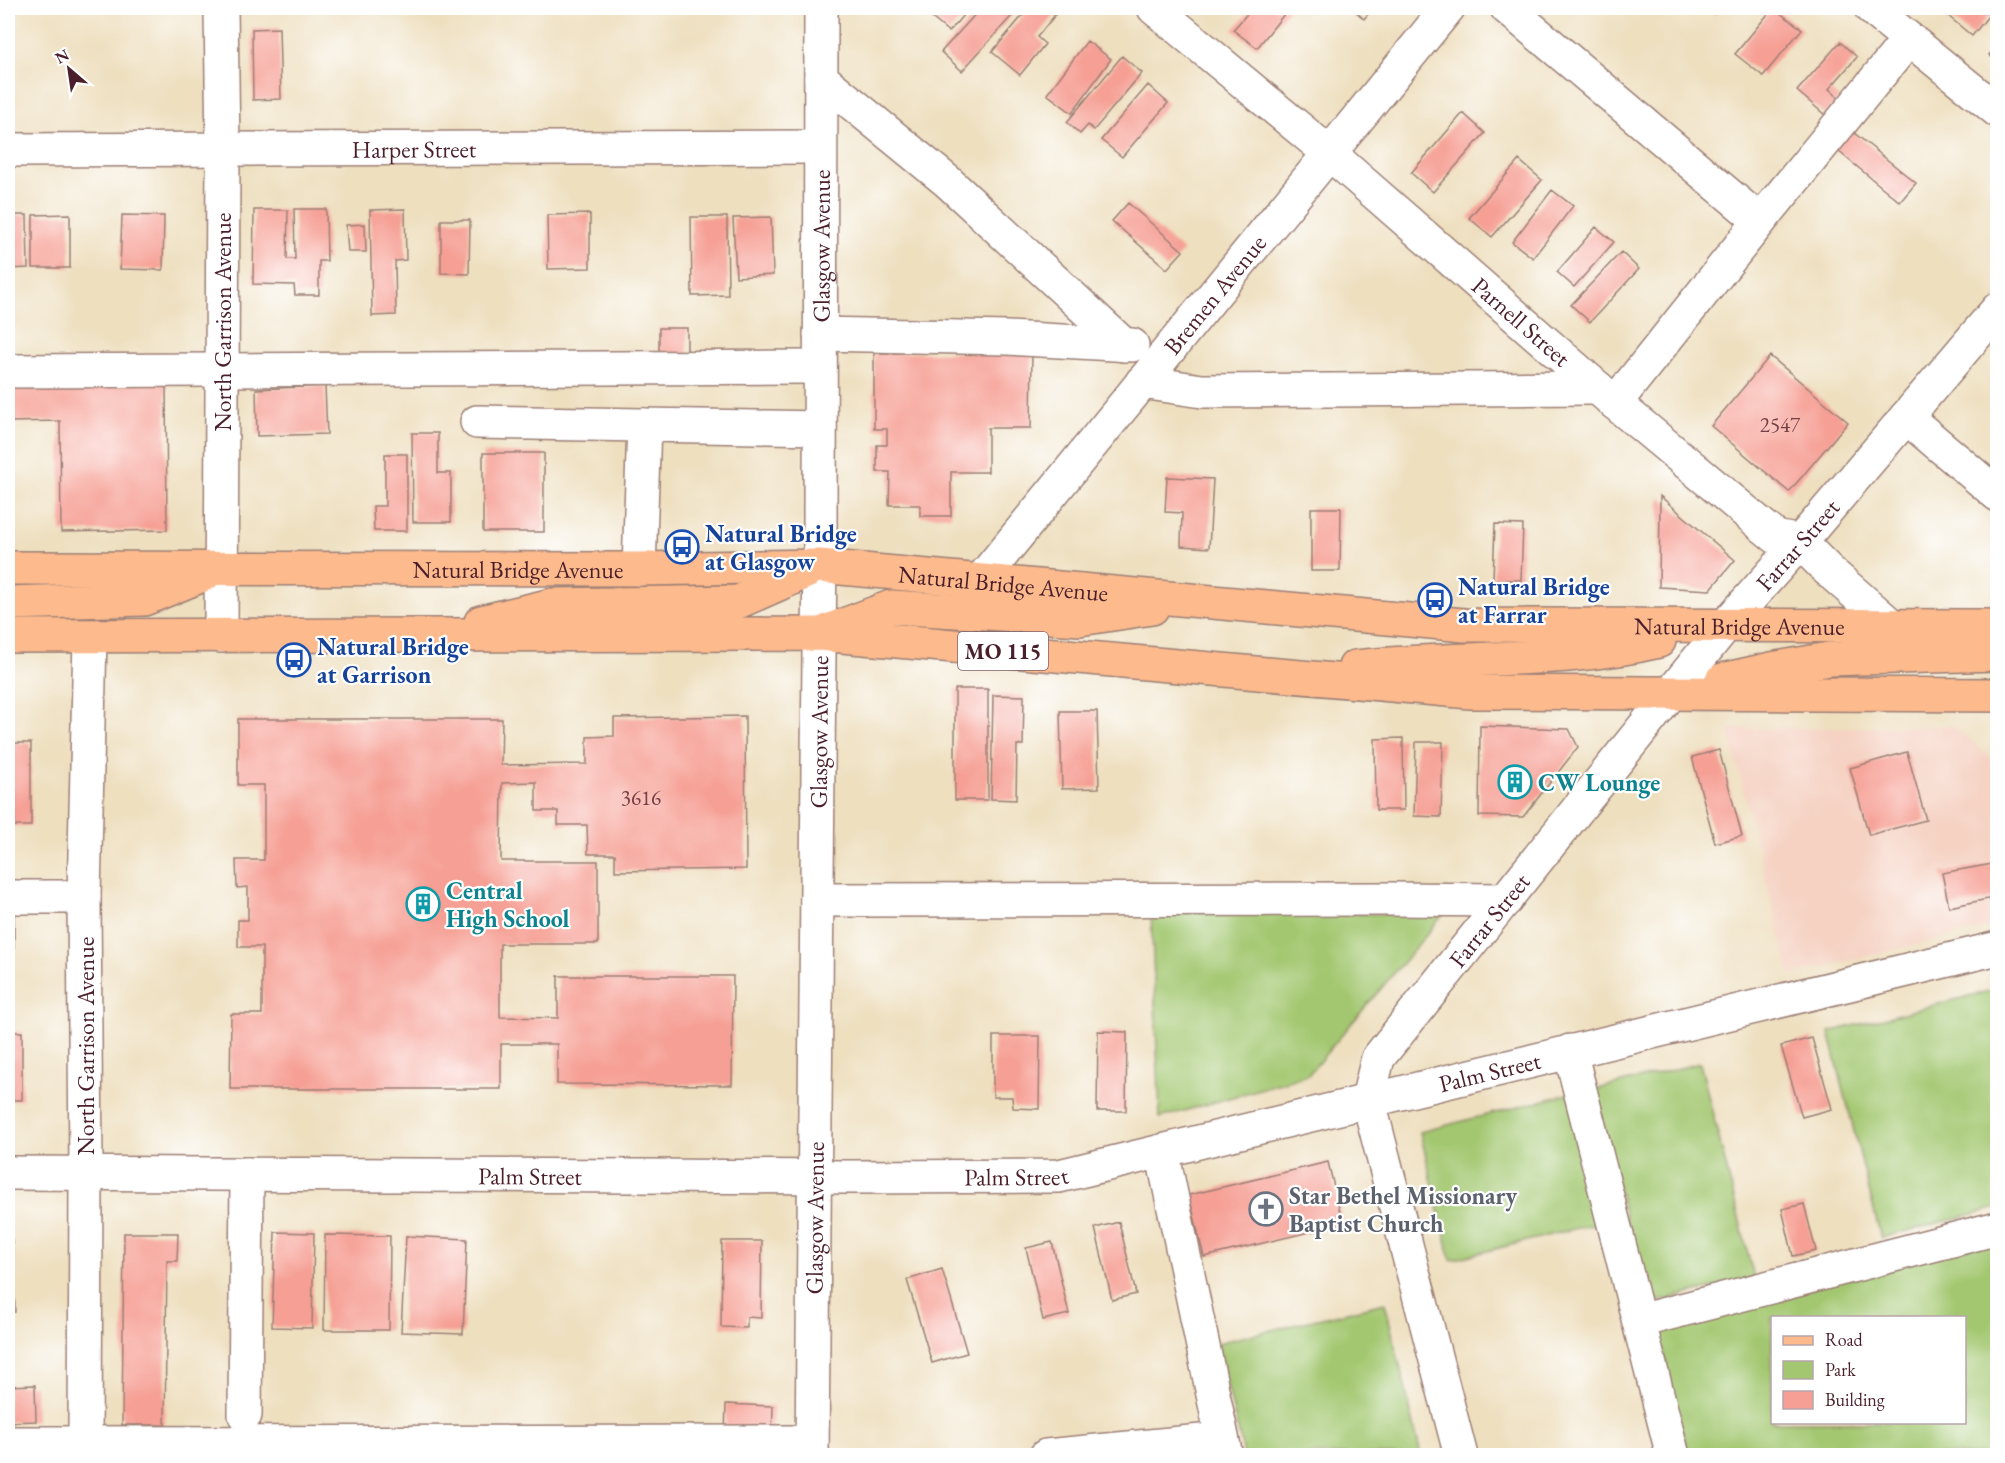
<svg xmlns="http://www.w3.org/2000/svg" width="2005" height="1463" font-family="'EB Garamond',serif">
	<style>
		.built { fill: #f5d2c2 }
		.green { fill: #a3c770; stroke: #76734e; stroke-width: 1.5; fill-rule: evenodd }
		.building { fill: #f6a095 }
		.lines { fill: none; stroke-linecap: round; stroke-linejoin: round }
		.minor-casing { stroke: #9c7f75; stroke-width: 36 }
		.major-casing { stroke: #9c7f75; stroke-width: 36 }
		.minor { stroke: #fff; stroke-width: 33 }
		.major { stroke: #fcba8d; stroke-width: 33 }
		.labels { text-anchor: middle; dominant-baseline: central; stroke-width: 4.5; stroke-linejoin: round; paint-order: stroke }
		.number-label { font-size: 21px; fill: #753f46 }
		.shield { fill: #fff; stroke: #80626b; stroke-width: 1.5 }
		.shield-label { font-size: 22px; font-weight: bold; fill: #4a1f2b }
		.street-label { font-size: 24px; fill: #4a1f2b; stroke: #fff }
		.transit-label { font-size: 24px; font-weight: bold; fill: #164399; stroke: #fff; text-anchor: start }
		.culture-label { font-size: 24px; font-weight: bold; fill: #0d838f; stroke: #fff; text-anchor: start }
		.worship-label { font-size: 24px; font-weight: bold; fill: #5b616d; stroke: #fff; text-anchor: start }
	</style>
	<rect width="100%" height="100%" fill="#fff"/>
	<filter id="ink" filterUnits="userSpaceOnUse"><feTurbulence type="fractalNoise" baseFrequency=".0167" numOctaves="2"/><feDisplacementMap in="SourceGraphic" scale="12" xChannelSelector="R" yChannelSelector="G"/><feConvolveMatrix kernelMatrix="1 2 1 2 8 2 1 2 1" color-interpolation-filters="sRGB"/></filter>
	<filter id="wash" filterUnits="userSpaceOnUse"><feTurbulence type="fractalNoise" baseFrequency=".008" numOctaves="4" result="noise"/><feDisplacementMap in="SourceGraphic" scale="24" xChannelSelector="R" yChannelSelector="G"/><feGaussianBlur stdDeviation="1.35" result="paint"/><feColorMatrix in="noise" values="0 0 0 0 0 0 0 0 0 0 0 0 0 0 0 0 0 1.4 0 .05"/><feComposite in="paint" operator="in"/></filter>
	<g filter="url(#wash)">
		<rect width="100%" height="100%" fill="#eedfbf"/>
		<path class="built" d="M 1954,726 L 1997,763 L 1997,925 L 1790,975 L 1728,729 Z"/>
		<path class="green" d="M 1151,911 L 1443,915 L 1308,1075 L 1160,1118 Z
			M 1997,989 L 1997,1208 L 1881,1238 L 1829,1032 Z
			M 1700,1063 L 1754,1278 L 1647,1304 L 1594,1090 Z
			M 1576,1092 L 1606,1221 L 1451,1260 L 1420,1132 Z
			M 1997,1241 L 1997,1455 L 1688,1455 L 1657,1325 ZM 1772,1318 L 1964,1318 L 1964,1422 L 1772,1422 Z
			M 1385,1303 L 1421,1455 L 1244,1455 L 1217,1343 Z"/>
		<g id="blocks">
			<path class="building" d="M 934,8 L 969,8 L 949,32 L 928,15 Z
				M 981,8 L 1019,8 L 962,71 L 941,52 Z
				M 1029,8 L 1046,8 L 1055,15 L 1037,37 L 1045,44 L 1020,75 L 992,52 Z
				M 1252,8 L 1289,8 L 1257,48 L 1233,30 Z
				M 1352,8 L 1373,8 L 1364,19 Z
				M 1708,8 L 1721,8 L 1715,14 Z
				M 1773,8 L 1802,29 L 1763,76 L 1735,54 Z
				M 1953,8 L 1980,8 L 1989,15 L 1972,36 L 1947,15 Z
				M 279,28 L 281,99 L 253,100 L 252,29 Z
				M 1087,41 L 1111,59 L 1072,113 L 1047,94 Z
				M 1840,42 L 1857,57 L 1829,89 L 1839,98 L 1825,115 L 1797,91 Z
				M 1998,45 L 1998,62 L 1989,55 Z
				M 1122,56 L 1142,73 L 1094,130 L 1088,125 L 1080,134 L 1067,122 Z
				M 1148,85 L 1168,103 L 1122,157 L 1101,140 Z
				M 1463,113 L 1485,133 L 1433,192 L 1411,173 Z
				M 1848,128 L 1916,183 L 1900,202 L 1832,146 Z
				M 1519,160 L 1542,180 L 1492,237 L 1469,218 Z
				M 1552,190 L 1573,206 L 1533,258 L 1512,242 Z
				M 1128,203 L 1183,251 L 1167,269 L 1112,221 Z
				M 294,209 L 326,209 L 327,261 L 319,261 L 319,295 L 295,295 L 294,285 L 253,284 L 254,210 L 288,210 L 287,259 L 295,259 Z
				M 405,209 L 406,260 L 395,261 L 396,315 L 372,316 L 370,210 Z
				M 70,214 L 70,268 L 33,268 L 33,215 Z
				M 590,214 L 590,268 L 548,269 L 547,215 Z
				M 8,215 L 27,215 L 28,268 L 8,269 Z
				M 122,215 L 164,216 L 163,270 L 120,269 Z
				M 691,217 L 727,217 L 728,295 L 692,296 Z
				M 771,217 L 773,275 L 736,277 L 733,218 Z
				M 441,220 L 470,220 L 469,274 L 441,273 Z
				M 365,224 L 366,252 L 348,252 L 346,225 Z
				M 1596,227 L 1614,242 L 1574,287 L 1557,272 Z
				M 1621,252 L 1639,269 L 1590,322 L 1571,305 Z
				M 659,328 L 687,328 L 687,356 L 659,357 Z
				M 1032,352 L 1031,428 L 988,428 L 988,472 L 951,472 L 951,516 L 920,516 L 920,505 L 889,505 L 890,472 L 877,472 L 877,445 L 887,445 L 887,429 L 874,429 L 874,353 Z
				M 1770,356 L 1848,422 L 1789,492 L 1711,426 Z
				M 166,377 L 167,530 L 61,532 L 60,421 L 8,422 L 8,378 Z
				M 325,386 L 327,434 L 257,436 L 256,389 Z
				M 412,433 L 438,433 L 438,473 L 451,473 L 451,522 L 413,522 Z
				M 483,453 L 544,453 L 544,532 L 483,532 Z
				M 385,454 L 407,454 L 407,531 L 374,531 L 373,506 L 385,506 Z
				M 1167,477 L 1213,479 L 1209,548 L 1181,546 L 1182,513 L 1165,512 Z
				M 1660,496 L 1735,560 L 1710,590 L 1659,587 Z
				M 1311,508 L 1341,508 L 1340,571 L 1311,571 Z
				M 1495,524 L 1523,525 L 1521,580 L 1493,580 Z
				M 955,689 L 988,689 L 988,800 L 955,800 Z
				M 993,695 L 1024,696 L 1023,745 L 1017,745 L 1016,800 L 991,799 Z
				M 1060,711 L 1097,711 L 1099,788 L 1062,789 Z
				M 745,716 L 746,869 L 615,871 L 615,854 L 588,854 L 587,825 L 558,825 L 558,811 L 536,811 L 536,782 L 502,783 L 501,861 L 598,861 L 598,944 L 500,944 L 500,1017 L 558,1018 L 558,976 L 733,976 L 732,1085 L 557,1084 L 557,1044 L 501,1044 L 501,1089 L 230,1089 L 231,1014 L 262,1014 L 262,947 L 238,947 L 238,920 L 248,920 L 248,887 L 237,888 L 236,860 L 264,860 L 264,785 L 238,785 L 238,719 L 502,719 L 501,765 L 587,764 L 587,737 L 614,736 L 614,718 Z
				M 1480,726 L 1569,729 L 1578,747 L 1523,817 L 1479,816 Z
				M 1403,738 L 1404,810 L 1376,810 L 1375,739 Z
				M 1416,742 L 1443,742 L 1441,817 L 1414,816 Z
				M 8,743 L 31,743 L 31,826 L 8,826 Z
				M 1719,750 L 1742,836 L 1715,843 L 1692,757 Z
				M 1907,752 L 1926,820 L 1869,835 L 1850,768 Z
				M 1998,863 L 1998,897 L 1949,907 L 1942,873 Z
				M 8,911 L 14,911 L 14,949 L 8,949 Z
				M 1098,1031 L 1127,1032 L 1126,1111 L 1097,1111 Z
				M 8,1032 L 22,1032 L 22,1100 L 8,1100 Z
				M 993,1036 L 1040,1036 L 1039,1109 L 1013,1108 L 1012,1097 L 993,1097 Z
				M 1812,1038 L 1832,1109 L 1802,1117 L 1781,1046 Z
				M 1328,1162 L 1343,1224 L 1204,1257 L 1189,1195 Z
				M 1804,1204 L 1816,1251 L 1793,1256 L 1782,1209 Z
				M 1119,1222 L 1136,1294 L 1112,1300 L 1095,1228 Z
				M 275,1232 L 314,1233 L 312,1328 L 272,1327 Z
				M 124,1233 L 178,1233 L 177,1261 L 167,1261 L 165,1425 L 122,1425 Z
				M 325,1235 L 390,1236 L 389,1330 L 324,1330 Z
				M 406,1236 L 467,1239 L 463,1334 L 401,1332 Z
				M 8,1240 L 12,1240 L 15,1312 L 8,1312 Z
				M 722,1241 L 762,1241 L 761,1318 L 747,1317 L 747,1328 L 721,1327 Z
				M 1052,1242 L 1069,1314 L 1043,1320 L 1026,1248 Z
				M 942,1269 L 967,1353 L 932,1363 L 907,1280 Z
				M 35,1385 L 36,1421 L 8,1422 L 8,1386 Z
				M 726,1404 L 773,1406 L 772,1437 L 725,1436 Z"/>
		</g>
	</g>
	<g filter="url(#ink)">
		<use href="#blocks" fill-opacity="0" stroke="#9c7f75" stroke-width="1.5"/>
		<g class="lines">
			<defs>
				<g id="minor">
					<path d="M 221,8 L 223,149 L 221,636"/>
					<path id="s1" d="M 1154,8 L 1329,153 L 1615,403 L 1776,537 L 1800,542 L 1828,570 L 1892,626"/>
					<path d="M 1507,8 L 1760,221 L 1909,39"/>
					<path d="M 1871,8 L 1998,111"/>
					<path d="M 821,78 L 947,181 L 1124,345"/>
					<path id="s2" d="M 8,150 L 820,147"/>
					<path d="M 820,334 L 1007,338 L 1132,345"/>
					<path d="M 8,371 L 820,367"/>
					<path d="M 1142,382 L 1202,391 L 1598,388"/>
					<path d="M 1615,403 L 1760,221"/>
					<path d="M 1906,417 L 1998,495"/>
					<path d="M 477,422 L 820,428"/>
					<path d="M 639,569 L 644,425"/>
					<path id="s3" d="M 981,580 L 1448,8"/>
					<path d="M 8,897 L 84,897"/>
					<path d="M 817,900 L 1391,899 L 1506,900"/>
					<path d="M 1570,1051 L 1673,1456"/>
					<path d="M 1162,1151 L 1226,1456"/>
					<path id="s4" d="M 8,1173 L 848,1177 L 1059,1176 L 1998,948"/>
					<path d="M 1639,1321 L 1998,1228"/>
					<path d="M 245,1415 L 247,1174"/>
					<path d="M 8,1443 L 812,1442"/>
					<path d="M 85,1456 L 86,1173 L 84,897 L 90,637"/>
					<path id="s5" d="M 812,1456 L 820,540 L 821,8"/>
					<path d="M 1046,1456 L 1222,1439"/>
					<path id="s6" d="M 1461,1456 L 1368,1099 L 1378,1058 L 1725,626 L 1800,542 L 1998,309"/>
				</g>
				<g id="major">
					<path id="s7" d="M 8,568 L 639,569 L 819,566 L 1464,625 L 1998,626"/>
					<path d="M 8,603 L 144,599 L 205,574"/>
					<path d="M 481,622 L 552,605 L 738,602 L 806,572"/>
					<path d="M 828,631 L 891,607 L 1080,619 L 1152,608"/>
					<path d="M 8,636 L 819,634 L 1470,692 L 1998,695"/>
					<path d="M 1355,667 C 1456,655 1560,665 1659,641"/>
					<path d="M 1722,680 L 1771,669 L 1829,659 L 1998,654"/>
				</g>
			</defs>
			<use href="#minor" class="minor-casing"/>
			<use href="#major" class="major-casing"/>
			<use href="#minor" class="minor"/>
			<use href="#major" class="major"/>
		</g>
	</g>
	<defs>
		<symbol id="bus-ring" viewBox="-11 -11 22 22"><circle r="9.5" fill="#fff" stroke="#1a4fb4" stroke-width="1.5"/><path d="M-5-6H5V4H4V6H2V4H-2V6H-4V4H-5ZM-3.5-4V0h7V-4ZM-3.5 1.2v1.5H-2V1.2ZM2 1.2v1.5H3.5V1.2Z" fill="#1a4fb4"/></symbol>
		<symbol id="building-ring" viewBox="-11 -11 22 22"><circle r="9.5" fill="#fff" stroke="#0f9aa8" stroke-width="1.5"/><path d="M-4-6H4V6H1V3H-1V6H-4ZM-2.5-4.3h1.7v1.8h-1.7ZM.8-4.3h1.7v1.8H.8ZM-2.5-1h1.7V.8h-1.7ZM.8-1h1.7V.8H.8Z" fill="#0f9aa8"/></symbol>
		<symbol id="church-ring" viewBox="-11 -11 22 22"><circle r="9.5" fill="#fff" stroke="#6b7280" stroke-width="1.5"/><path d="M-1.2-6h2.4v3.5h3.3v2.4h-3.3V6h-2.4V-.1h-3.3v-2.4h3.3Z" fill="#6b7280"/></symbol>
	</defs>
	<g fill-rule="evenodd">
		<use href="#bus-ring" x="663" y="528" width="38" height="38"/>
		<use href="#bus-ring" x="1416" y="581" width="38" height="38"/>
		<use href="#bus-ring" x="275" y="641" width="38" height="38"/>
		<use href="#building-ring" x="1496" y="763" width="38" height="38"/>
		<use href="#building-ring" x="404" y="885" width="38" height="38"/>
		<use href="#church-ring" x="1247" y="1190" width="38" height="38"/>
	</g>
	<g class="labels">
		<g class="number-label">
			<text x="1780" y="424">2547</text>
			<text x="641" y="797">3616</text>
		</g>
		<rect class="shield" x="958" y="632" width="90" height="38" rx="4.5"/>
		<g class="shield-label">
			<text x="1003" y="651">MO 115</text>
		</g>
		<g class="street-label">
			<text stroke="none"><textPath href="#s2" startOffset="406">Harper Street</textPath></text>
			<text stroke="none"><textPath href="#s5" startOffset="1210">Glasgow Avenue</textPath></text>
			<text stroke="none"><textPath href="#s3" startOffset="369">Bremen Avenue</textPath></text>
			<text stroke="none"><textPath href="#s1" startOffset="483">Parnell Street</textPath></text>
			<text transform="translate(222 322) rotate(-90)">North Garrison Avenue</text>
			<text stroke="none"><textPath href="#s6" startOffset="1074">Farrar Street</textPath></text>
			<text stroke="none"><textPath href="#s7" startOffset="510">Natural Bridge Avenue</textPath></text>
			<text stroke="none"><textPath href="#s7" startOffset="996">Natural Bridge Avenue</textPath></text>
			<text stroke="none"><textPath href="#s7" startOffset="1734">Natural Bridge Avenue</textPath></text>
			<text stroke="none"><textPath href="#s5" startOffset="724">Glasgow Avenue</textPath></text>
			<text stroke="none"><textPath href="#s6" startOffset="588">Farrar Street</textPath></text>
			<text transform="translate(85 1046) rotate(-90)">North Garrison Avenue</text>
			<text stroke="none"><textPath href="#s4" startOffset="1494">Palm Street</textPath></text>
			<text stroke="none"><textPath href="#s4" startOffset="1008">Palm Street</textPath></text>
			<text stroke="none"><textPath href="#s4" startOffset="522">Palm Street</textPath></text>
			<text stroke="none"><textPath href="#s5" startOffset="238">Glasgow Avenue</textPath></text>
		</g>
		<g class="transit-label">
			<text x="705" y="533">Natural Bridge<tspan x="705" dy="28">at Glasgow</tspan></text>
			<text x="1458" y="586">Natural Bridge<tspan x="1458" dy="28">at Farrar</tspan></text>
			<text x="317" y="646">Natural Bridge<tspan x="317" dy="28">at Garrison</tspan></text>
		</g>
		<g class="culture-label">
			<text x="1538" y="782">CW Lounge</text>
			<text x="446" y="890">Central<tspan x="446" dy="28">High School</tspan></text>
		</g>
		<g class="worship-label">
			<text x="1289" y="1195">Star Bethel Missionary<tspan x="1289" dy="28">Baptist Church</tspan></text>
		</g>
	</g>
	<rect width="2005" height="1463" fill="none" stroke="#fff" stroke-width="30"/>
	<rect x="1771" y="1316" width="195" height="108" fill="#ffffff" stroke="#b7a5aa" stroke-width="1.5"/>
	<rect x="1783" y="1336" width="30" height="9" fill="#fcba8d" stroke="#b7a5aa" stroke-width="1.5"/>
	<text x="1825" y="1346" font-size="18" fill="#4a1f2b">Road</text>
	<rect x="1783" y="1361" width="30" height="18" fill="#a3c770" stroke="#b7a5aa" stroke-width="1.5"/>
	<text x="1825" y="1376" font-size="18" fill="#4a1f2b">Park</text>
	<rect x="1783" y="1391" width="30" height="18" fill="#f6a095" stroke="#b7a5aa" stroke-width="1.5"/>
	<text x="1825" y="1406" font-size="18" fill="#4a1f2b">Building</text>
	<g transform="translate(69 69) rotate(331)" stroke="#ffffff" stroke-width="4.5" paint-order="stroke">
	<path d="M0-4.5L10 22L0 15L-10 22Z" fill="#4a1f2b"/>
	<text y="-9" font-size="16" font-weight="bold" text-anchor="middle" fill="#4a1f2b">N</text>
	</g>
</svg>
